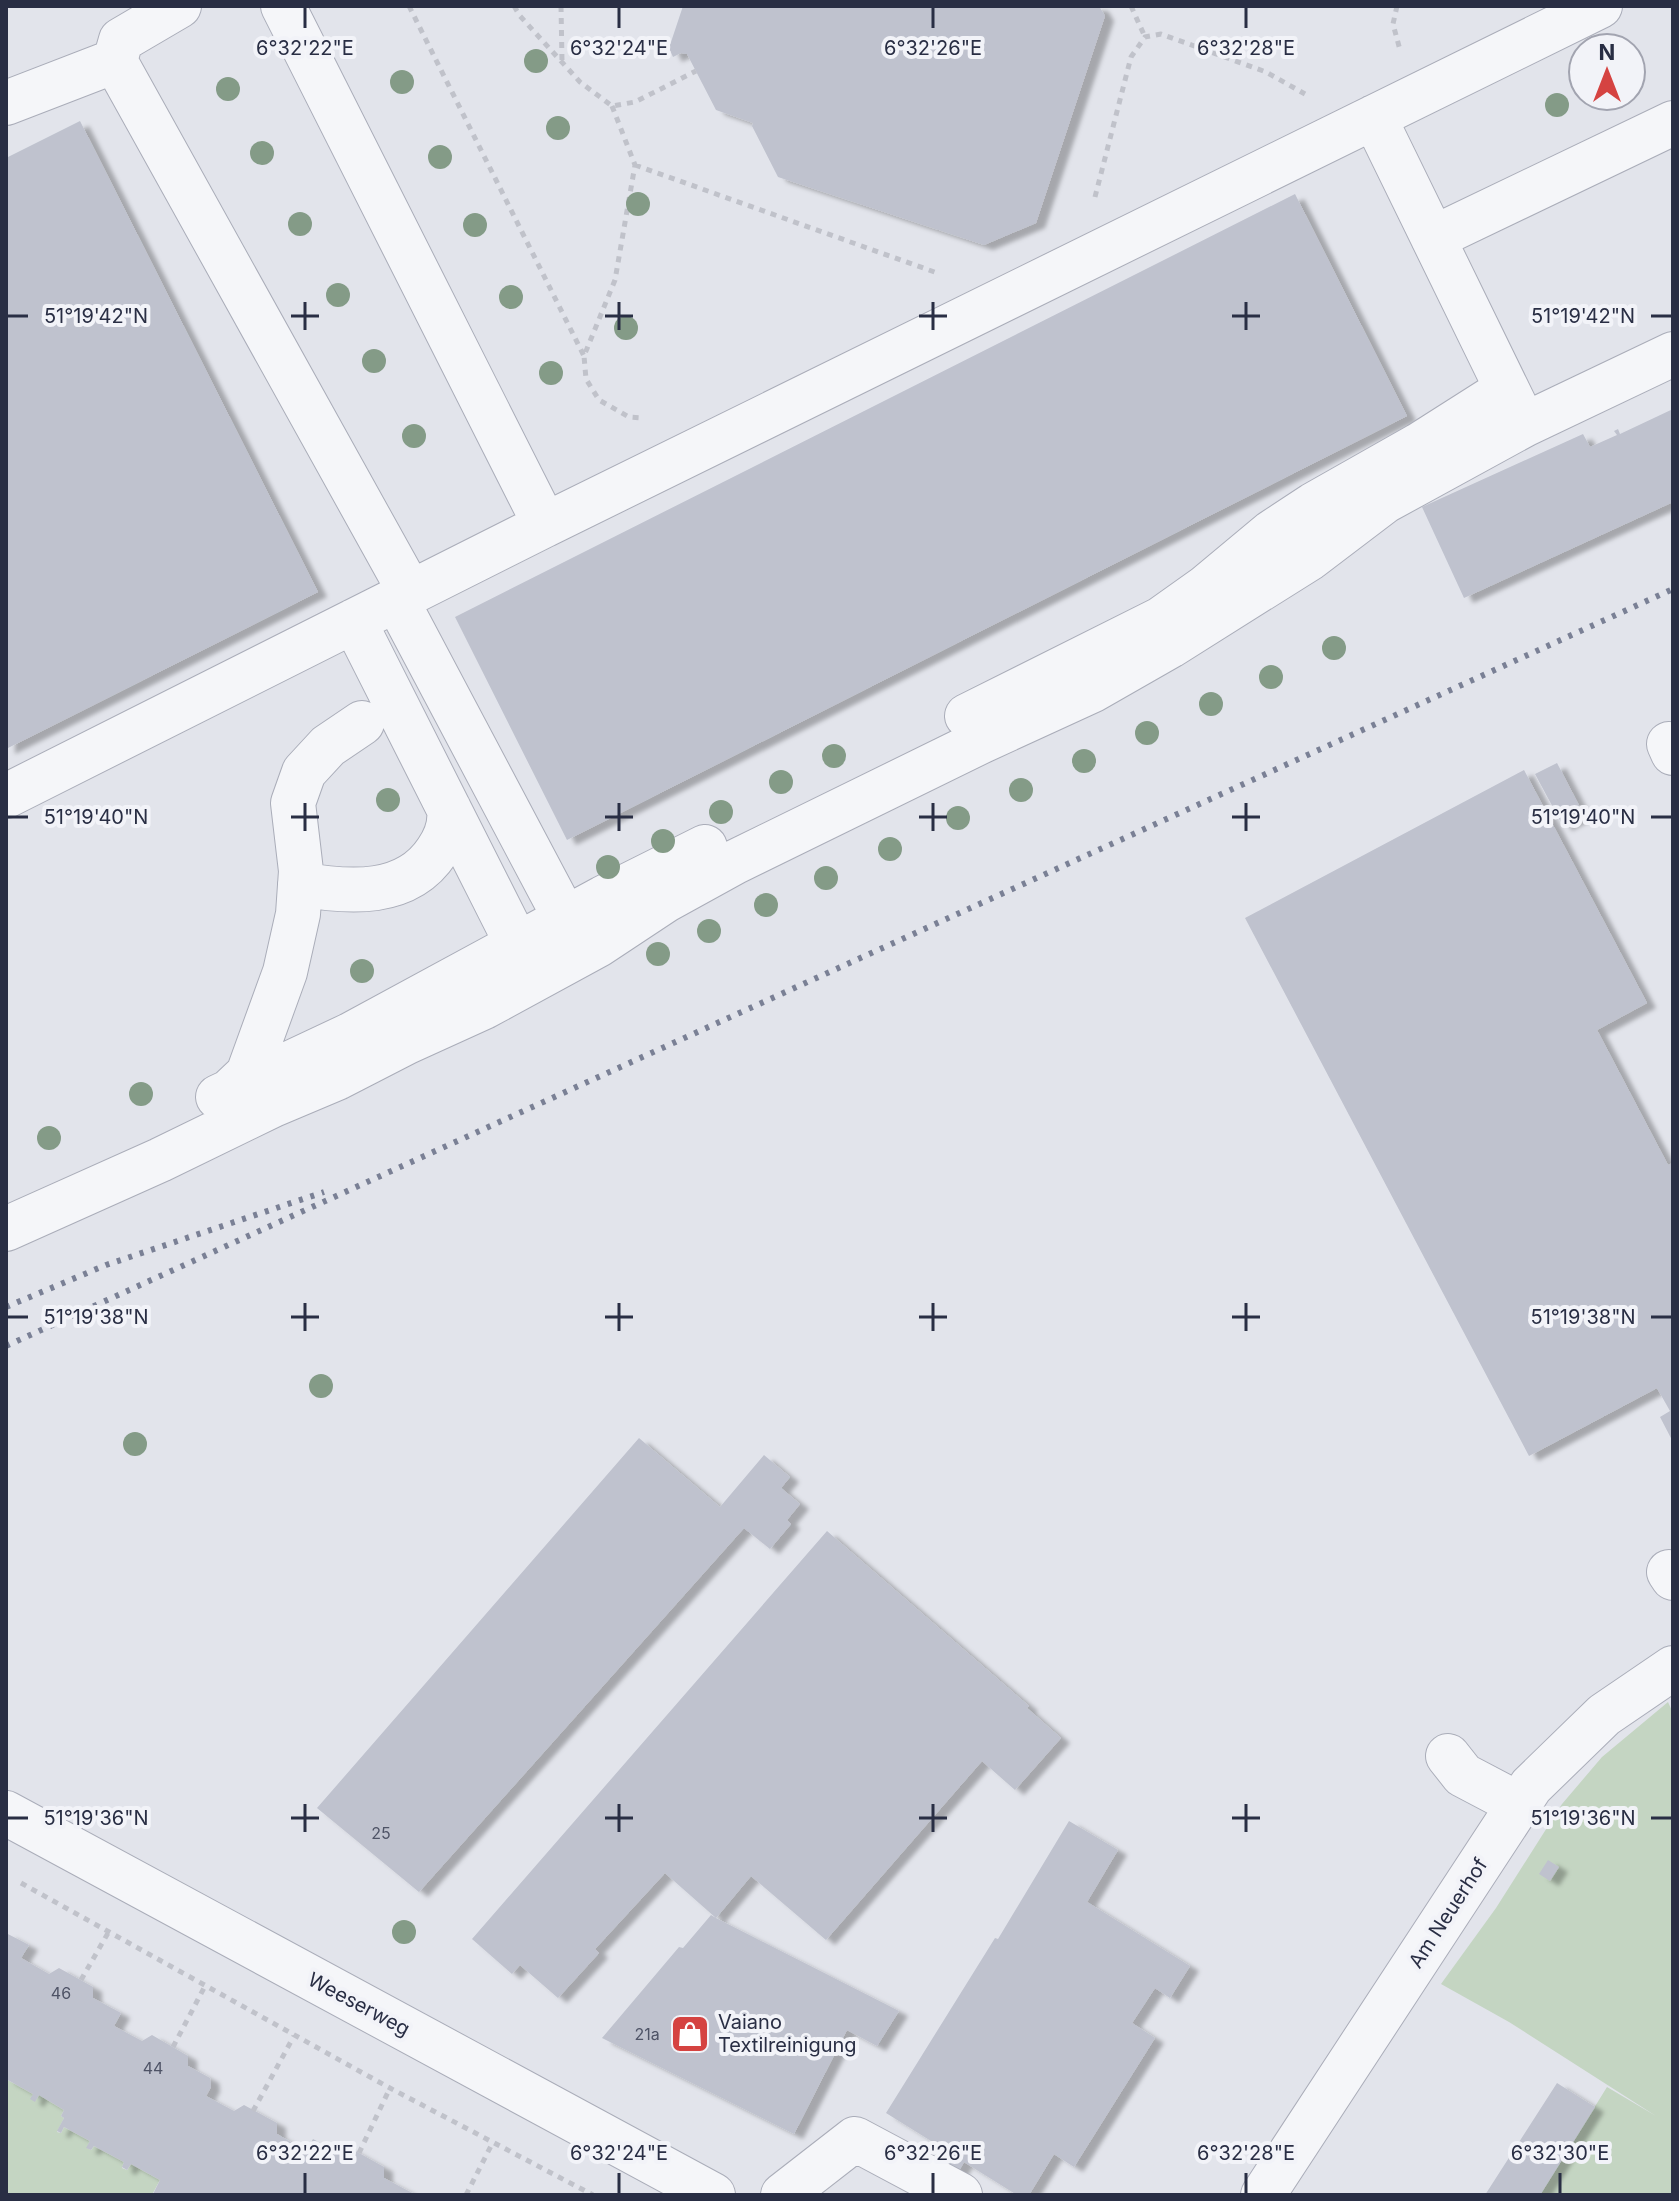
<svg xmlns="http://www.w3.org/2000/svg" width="1679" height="2201" font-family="Inter,sans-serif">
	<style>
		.green { fill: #c4d5c2 }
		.building { fill: #bfc2ce; filter: url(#shadow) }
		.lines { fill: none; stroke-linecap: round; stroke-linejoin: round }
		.minor-casing { stroke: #aaadb9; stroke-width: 46 }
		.path { stroke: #c0c2ca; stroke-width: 5; stroke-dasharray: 6 6; stroke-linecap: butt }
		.minor { stroke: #f5f6f9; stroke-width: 44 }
		.rail { stroke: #7a8095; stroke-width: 6; stroke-dasharray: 4 8; stroke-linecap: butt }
		.tree { fill: #849b87 }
		.ticks { fill: none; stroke: #292e44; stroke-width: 3 }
		.labels { text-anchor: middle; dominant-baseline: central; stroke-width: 8; stroke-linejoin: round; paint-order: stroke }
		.number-label { font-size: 16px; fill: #4e5366 }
		.street-label { font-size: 20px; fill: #292e44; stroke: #f2f3f8 }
		.poi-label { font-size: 20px; fill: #292e44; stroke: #f2f3f8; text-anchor: start }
		.ticks-label { font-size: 20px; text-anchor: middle; fill: #292e44; stroke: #f2f3f8; stroke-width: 8; stroke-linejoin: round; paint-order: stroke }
	</style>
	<defs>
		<filter id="shadow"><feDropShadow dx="9" dy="5" stdDeviation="2" flood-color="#0004"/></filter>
	</defs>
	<rect width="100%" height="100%" fill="#e2e4eb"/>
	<path class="green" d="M 1668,1702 L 1673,1713 L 1673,2195 L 1540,2195 L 1607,2087 L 1656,2116 L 1509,2022 L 1441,1984 L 1496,1908 L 1562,1804 L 1602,1757 Z
		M 6,2079 L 33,2094 L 35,2101 L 39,2095 L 64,2110 L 61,2116 L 64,2118 L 57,2132 L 61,2133 L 64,2127 L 90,2141 L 87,2148 L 91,2150 L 94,2146 L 124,2162 L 122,2168 L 127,2170 L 131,2164 L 160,2180 L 153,2193 L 155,2195 L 6,2195 Z"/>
	<path class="building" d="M 683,6 L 1099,6 L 1105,16 L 1036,223 L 984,245 L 778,177 L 752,126 L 753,123 L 716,110 L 687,54 L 681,53 L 673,57 L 669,48 Z
		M 80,121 L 318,592 L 6,749 L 6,158 Z
		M 1295,194 L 1407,416 L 567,840 L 455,617 Z
		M 1673,409 L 1673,502 L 1464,598 L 1422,507 L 1583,434 L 1590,447 L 1617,435 L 1614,431 L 1618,429 L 1620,434 Z
		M 1557,763 L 1584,815 L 1563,826 L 1535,774 Z
		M 1524,770 L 1647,1003 L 1597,1030 L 1668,1165 L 1673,1163 L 1673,1442 L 1660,1417 L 1670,1411 L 1657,1388 L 1529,1456 L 1245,918 Z
		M 639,1438 L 720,1507 L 764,1455 L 790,1477 L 781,1488 L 800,1504 L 787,1520 L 791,1524 L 770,1549 L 744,1528 L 419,1892 L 317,1808 Z
		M 827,1531 L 1029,1706 L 1027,1708 L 1061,1738 L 1015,1790 L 982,1761 L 826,1940 L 751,1876 L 716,1918 L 899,2011 L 877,2046 L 847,2030 L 794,2134 L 602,2038 L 679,1947 L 683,1948 L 711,1915 L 716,1918 L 665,1873 L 595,1949 L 599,1953 L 558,1998 L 520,1965 L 512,1974 L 472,1939 Z
		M 1069,1821 L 1118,1850 L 1087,1902 L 1190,1966 L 1170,1998 L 1155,1988 L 1132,2023 L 1155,2038 L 1074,2167 L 1054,2154 L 1029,2195 L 1017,2195 L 964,2162 L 956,2176 L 936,2163 L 944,2149 L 886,2113 L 995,1938 L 998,1939 Z
		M 1548,1860 L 1559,1867 L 1550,1881 L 1539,1874 Z
		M 6,1933 L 29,1945 L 21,1958 L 49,1974 L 59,1968 L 93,1987 L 93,1998 L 121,2013 L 114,2026 L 142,2041 L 152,2035 L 188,2056 L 188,2066 L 210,2078 L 211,2087 L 206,2096 L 234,2111 L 244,2105 L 277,2123 L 277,2134 L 306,2151 L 313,2139 L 341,2154 L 350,2148 L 384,2167 L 384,2178 L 416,2195 L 153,2194 L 160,2180 L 131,2164 L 127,2170 L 122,2167 L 124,2162 L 94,2146 L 91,2150 L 86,2148 L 90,2141 L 64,2127 L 61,2133 L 57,2131 L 64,2118 L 61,2116 L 64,2110 L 39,2095 L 35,2102 L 30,2099 L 33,2094 L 6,2079 Z
		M 1557,2083 L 1595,2107 L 1540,2195 L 1485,2195 Z"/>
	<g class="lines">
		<defs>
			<path id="minor" d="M 179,6 L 121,40 L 115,61 L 410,592
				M 6,103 L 115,61
				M 1374,117 L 1520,416
				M 1433,238 L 1673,123
				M 545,525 L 1600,6
				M 396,599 L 565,918
				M 354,621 L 517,944
				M 967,716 L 1161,619 L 1206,587 L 1272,532 L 1313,505 L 1419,445 L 1507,389
				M 1669,744 L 1673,753
				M 6,796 L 545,525 L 283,6
				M 300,884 C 349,893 407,897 437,851 C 446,838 451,825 449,809
				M 229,1092 L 248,1074 L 285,972 L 298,914 L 301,871 L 293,803 L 304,772 L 328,746 L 362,723
				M 218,1097 L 350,1035 L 603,898 L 705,847
				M 6,1229 L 160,1160 L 273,1105 L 337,1078 L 407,1042 L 484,1007 L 598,945 L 666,900 L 735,862 L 982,741 L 1093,690 L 1170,646 L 1310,558 L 1385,501 L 1524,425 L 1673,354
				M 1669,1572 L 1673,1578
				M 1448,1756 L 1463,1775 L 1520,1805
				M 6,1813 L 713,2195
				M 783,2195 L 855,2139 L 960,2195
				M 1263,2195 L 1531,1786 L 1604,1715 L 1673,1668"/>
		</defs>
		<use href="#minor" class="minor-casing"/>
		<path class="path" d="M 409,6 L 584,356
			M 514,6 L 520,16 L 580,82 L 612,106 L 635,102 L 696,71
			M 561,6 L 562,61
			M 1131,6 L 1145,37
			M 1397,6 L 1393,24 L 1400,50
			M 612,106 L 635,165 L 615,280 L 584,356 L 586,379 L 599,400 L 629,417 L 644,418
			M 635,165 L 940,274
			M 1095,197 L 1131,57 L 1145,37 L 1161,34 L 1266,72 L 1305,94
			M 21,1883 L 388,2087 L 593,2195
			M 81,1980 L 108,1933
			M 173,2047 L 205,1986
			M 253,2111 L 294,2036
			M 359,2153 L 390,2088
			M 466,2195 L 492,2144"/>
		<use href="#minor" class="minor"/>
		<path class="rail" d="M 6,1307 L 106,1265 L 324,1192
			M 6,1346 L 1673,589"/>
	</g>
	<g class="tree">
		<circle cx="536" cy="61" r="12"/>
		<circle cx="402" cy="82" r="12"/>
		<circle cx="228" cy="89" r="12"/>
		<circle cx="1557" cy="105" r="12"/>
		<circle cx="558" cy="128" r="12"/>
		<circle cx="262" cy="153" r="12"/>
		<circle cx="440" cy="157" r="12"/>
		<circle cx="638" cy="204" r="12"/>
		<circle cx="300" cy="224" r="12"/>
		<circle cx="475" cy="225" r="12"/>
		<circle cx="338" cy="295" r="12"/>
		<circle cx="511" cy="297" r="12"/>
		<circle cx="626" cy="328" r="12"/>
		<circle cx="374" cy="361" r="12"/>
		<circle cx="551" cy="373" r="12"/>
		<circle cx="414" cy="436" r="12"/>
		<circle cx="1334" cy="648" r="12"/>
		<circle cx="1271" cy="677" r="12"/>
		<circle cx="1211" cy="704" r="12"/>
		<circle cx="1147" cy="733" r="12"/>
		<circle cx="834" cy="756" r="12"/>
		<circle cx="1084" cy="761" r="12"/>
		<circle cx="781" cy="782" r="12"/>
		<circle cx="1021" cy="790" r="12"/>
		<circle cx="388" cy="800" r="12"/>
		<circle cx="721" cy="812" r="12"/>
		<circle cx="958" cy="818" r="12"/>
		<circle cx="663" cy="841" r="12"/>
		<circle cx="890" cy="849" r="12"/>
		<circle cx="608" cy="867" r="12"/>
		<circle cx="826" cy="878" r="12"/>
		<circle cx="766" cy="905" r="12"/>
		<circle cx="709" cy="931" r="12"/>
		<circle cx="658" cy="954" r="12"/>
		<circle cx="362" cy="971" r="12"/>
		<circle cx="141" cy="1094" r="12"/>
		<circle cx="49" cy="1138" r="12"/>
		<circle cx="321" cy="1386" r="12"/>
		<circle cx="135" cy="1444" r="12"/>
		<circle cx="404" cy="1932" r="12"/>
	</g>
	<path class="ticks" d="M 305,8 L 305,28M 619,8 L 619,28M 933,8 L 933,28M 1246,8 L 1246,28M 305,302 L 305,330M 619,302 L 619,330M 933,302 L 933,330M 1246,302 L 1246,330M 8,316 L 28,316M 291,316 L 319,316M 605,316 L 633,316M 919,316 L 947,316M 1232,316 L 1260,316M 1651,316 L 1671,316M 305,803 L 305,831M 619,803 L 619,831M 933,803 L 933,831M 1246,803 L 1246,831M 8,817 L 28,817M 291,817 L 319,817M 605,817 L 633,817M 919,817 L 947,817M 1232,817 L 1260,817M 1651,817 L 1671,817M 305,1303 L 305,1331M 619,1303 L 619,1331M 933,1303 L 933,1331M 1246,1303 L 1246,1331M 8,1317 L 28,1317M 291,1317 L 319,1317M 605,1317 L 633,1317M 919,1317 L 947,1317M 1232,1317 L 1260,1317M 1651,1317 L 1671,1317M 305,1804 L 305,1832M 619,1804 L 619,1832M 933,1804 L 933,1832M 1246,1804 L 1246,1832M 8,1818 L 28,1818M 291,1818 L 319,1818M 605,1818 L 633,1818M 919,1818 L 947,1818M 1232,1818 L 1260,1818M 1651,1818 L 1671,1818M 305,2173 L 305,2193M 619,2173 L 619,2193M 933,2173 L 933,2193M 1246,2173 L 1246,2193M 1560,2173 L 1560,2193"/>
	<defs>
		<symbol id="shop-square" viewBox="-11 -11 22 22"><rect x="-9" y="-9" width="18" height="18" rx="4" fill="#d54341" stroke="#f2f3f8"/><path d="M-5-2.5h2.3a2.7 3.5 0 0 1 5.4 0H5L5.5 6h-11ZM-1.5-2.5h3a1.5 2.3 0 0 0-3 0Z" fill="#fff"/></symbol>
	</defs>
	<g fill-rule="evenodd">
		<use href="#shop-square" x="668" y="2012" width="44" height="44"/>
	</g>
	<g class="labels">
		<g class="number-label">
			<text x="381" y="1833">25</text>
			<text x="61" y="1993">46</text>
			<text x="647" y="2034">21a</text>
			<text x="153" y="2068">44</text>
		</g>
		<g class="street-label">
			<text transform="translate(1448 1913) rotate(-57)">Am Neuerhof</text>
			<text transform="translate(359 2004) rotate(28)">Weeserweg</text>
		</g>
		<g class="poi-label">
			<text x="718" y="2022">Vaiano<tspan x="718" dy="23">Textilreinigung</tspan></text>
		</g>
	</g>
	<g class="ticks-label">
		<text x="305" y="55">6°32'22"E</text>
		<text x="619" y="55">6°32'24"E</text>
		<text x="933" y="55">6°32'26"E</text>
		<text x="1246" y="55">6°32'28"E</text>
		<text x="96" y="323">51°19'42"N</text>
		<text x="1583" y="323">51°19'42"N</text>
		<text x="96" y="824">51°19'40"N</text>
		<text x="1583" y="824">51°19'40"N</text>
		<text x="96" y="1324">51°19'38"N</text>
		<text x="1583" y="1324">51°19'38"N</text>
		<text x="96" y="1825">51°19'36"N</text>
		<text x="1583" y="1825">51°19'36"N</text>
		<text x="305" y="2160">6°32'22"E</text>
		<text x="619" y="2160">6°32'24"E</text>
		<text x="933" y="2160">6°32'26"E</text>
		<text x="1246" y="2160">6°32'28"E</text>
		<text x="1560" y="2160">6°32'30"E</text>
	</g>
	<rect width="1679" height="2201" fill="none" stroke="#292e44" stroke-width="16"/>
	<g transform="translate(1607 72)"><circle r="38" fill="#f2f3f8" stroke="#a2a4b0" stroke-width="2"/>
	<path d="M0-6L14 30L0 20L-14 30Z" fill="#d54341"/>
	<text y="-12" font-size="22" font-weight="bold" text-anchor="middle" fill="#292e44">N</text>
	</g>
</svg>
